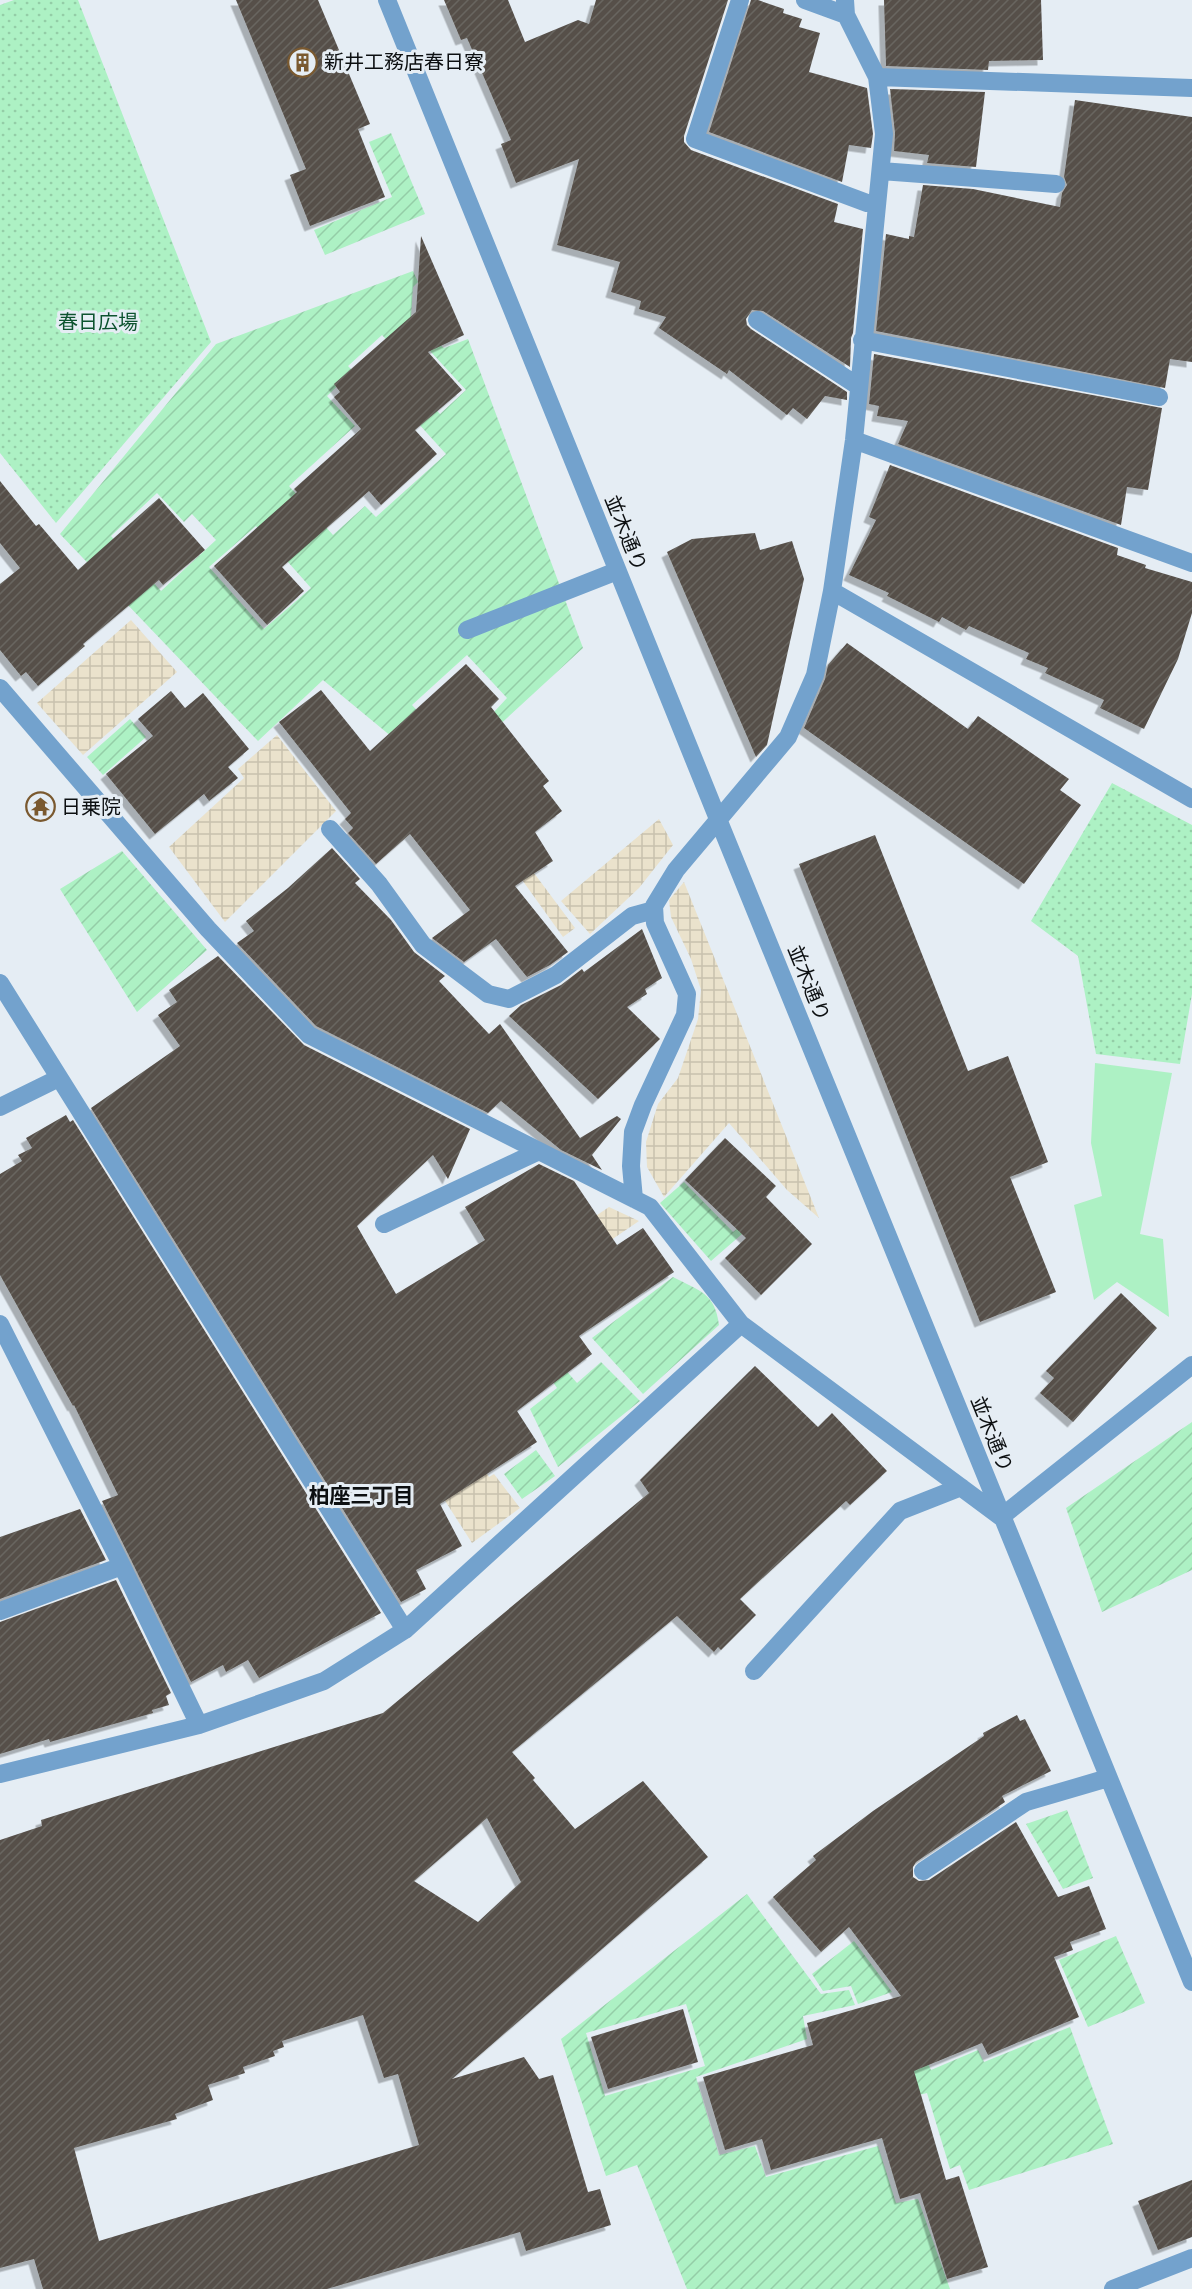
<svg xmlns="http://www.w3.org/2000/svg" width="1192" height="2289" font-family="Raleway,'Noto Sans JP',sans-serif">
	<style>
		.industrial { fill: url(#industrial-grid) }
		.grass { fill: #adf1c4 }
		.park { fill: url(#park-dots) }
		.garden { fill: url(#garden-furrows); fill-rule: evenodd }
		.building { fill: url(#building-hatch); fill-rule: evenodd; filter: url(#shadow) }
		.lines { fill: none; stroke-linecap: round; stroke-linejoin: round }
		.minor { stroke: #73a2cd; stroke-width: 18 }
		.labels { text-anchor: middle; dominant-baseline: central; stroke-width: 6; stroke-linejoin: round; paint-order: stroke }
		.poi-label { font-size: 20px; fill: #0c0f11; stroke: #e5edf4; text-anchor: start }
		.park-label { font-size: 20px; fill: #0d532f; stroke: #e5edf4 }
		.street-label { font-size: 20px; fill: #0c0f11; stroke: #e5edf4 }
		.neighbourhood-label { font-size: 21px; font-weight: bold; fill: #0c0f11; stroke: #e5edf4 }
	</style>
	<defs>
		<pattern id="industrial-grid" width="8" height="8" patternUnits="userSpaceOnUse" patternTransform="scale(1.5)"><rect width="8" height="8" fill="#eae2cc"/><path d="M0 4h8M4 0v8" fill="none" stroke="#c8c1ae"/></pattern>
		<pattern id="park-dots" width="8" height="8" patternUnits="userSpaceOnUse" patternTransform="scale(1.5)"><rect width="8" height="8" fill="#adf1c4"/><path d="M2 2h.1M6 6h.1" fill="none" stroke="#94cda7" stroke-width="1.8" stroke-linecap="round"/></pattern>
		<pattern id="garden-furrows" width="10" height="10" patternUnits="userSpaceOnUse" patternTransform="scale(1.5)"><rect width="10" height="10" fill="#adf1c4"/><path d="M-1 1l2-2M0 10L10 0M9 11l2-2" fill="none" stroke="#94cda7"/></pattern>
		<pattern id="building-hatch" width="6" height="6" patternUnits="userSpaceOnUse" patternTransform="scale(1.5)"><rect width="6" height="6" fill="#56504a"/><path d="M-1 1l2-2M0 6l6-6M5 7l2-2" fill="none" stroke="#696560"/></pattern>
		<filter id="shadow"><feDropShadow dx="-5.5" dy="5.5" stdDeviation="0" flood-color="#0004"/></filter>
	</defs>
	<rect width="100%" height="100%" fill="#e5edf4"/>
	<path class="industrial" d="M 131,620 L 177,672 L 83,755 L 37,703 Z
		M 277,735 L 336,811 L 225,922 L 169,847 L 244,778 L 238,769 Z
		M 659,819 L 673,845 L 639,888 L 590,934 L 561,901 Z
		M 531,869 L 575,928 L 563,937 L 520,877 Z
		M 684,882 L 819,1218 L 787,1190 L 729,1123 L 664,1197 L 647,1167 L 646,1142 L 658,1104 L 678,1078 L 698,1019 L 701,990 L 691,959 L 671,917 L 669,900 Z
		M 609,1207 L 639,1221 L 576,1264 L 560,1240 Z
		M 420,1370 L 489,1477 L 494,1474 L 520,1508 L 472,1543 L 375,1391 Z"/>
	<path class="grass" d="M 1095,1063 L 1172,1073 L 1140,1234 L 1163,1239 L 1169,1317 L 1117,1282 L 1094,1300 L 1074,1205 L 1102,1196 L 1091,1143 Z"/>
	<path class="park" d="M 14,0 L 78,0 L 211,342 L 56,523 L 0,453 L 0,5 Z
		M 1112,783 L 1192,825 L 1192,994 L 1180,1064 L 1096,1054 L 1078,956 L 1031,921 Z"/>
	<path class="garden" d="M 391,133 L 425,214 L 325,255 L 314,230 L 392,197 L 369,142 Z
		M 413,271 L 418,282 L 413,287 L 411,318 L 418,328 L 444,348 L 468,339 L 583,648 L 446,774 L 392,737 L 323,680 L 258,741 L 60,534 L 216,344 ZM 382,335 L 395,349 L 430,351 L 466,390 L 440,414 L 413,385 L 397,400 L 446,454 L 376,517 L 365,506 L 333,535 L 289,486 L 355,426 L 327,396 L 353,371 L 348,366 ZM 157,493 L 184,522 L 192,514 L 216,540 L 161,591 L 111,536 ZM 256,526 L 311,588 L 264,629 L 209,567 ZM 467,655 L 507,698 L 456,753 L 412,705 Z
		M 130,719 L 146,737 L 103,775 L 87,757 Z
		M 122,851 L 207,950 L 137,1012 L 60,889 Z
		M 684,1182 L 733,1232 L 743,1224 L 749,1228 L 711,1261 L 660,1203 Z
		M 673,1277 C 700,1291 715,1293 719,1325 L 643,1394 L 592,1338 Z
		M 601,1362 L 640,1401 L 558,1467 L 530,1409 L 557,1388 L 549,1376 L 563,1367 L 577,1383 Z
		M 1192,1422 L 1192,1570 L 1102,1612 L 1066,1508 Z
		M 536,1450 L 555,1476 L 522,1499 L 504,1474 Z
		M 1067,1810 L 1093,1878 L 1063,1889 L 1026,1824 Z
		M 747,1894 L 821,1994 L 849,1990 L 855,2005 L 803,2016 L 807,2039 L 696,2077 L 719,2155 L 755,2146 L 766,2177 L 878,2146 L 896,2203 L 918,2199 L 950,2289 L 687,2289 L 637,2165 L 606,2176 L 561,2039 ZM 686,2004 L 705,2066 L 605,2096 L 586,2033 Z
		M 1116,1936 L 1145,2003 L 1088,2027 L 1059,1960 Z
		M 854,1941 L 892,1992 L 858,2004 L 851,1986 L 823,1991 L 812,1974 Z
		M 898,2000 L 931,2070 L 978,2050 L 984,2062 L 1070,2027 L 1113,2144 L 969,2190 L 960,2165 L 950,2169 L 927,2093 L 903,2099 Z"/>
	<path class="building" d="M 236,0 L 318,0 L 370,124 L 358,129 L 385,197 L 310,226 L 290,175 L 306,169 Z
		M 444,0 L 508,0 L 525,42 L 578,20 L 589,24 L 596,0 L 728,0 L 684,136 L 684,142 L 691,150 L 838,204 L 834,222 L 863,229 L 853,333 L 851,338 L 850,367 L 763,311 L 752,310 L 746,319 L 747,325 L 751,329 L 847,392 L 847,400 L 825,396 L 807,419 L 793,408 L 787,415 L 729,370 L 727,374 L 659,328 L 666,317 L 639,309 L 641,301 L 611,292 L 620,262 L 557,245 L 579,159 L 516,183 L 501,144 L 511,140 L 467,38 L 461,40 Z
		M 751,0 L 758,0 L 784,9 L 783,13 L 802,19 L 799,27 L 820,33 L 809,72 L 867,88 L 873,134 L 871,148 L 849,145 L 842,182 L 709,132 Z
		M 884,0 L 1041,0 L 1043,60 L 989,61 L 988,70 L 886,66 Z
		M 890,89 L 985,92 L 976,167 L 927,163 L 929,155 L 894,151 L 895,133 Z
		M 1075,100 L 1192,117 L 1192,362 L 1170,359 L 1165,388 L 876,331 L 886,234 L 909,239 L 909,236 L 914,237 L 923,185 L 973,189 L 1060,207 L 1062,193 L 1067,185 L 1064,177 Z
		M 421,236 L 464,335 L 428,352 L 462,390 L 415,430 L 437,454 L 381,505 L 369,491 L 282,567 L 304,591 L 267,625 L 214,566 L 297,492 L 294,489 L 361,429 L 334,397 L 340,392 L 334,384 L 416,312 Z
		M 874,354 L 1162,408 L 1148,490 L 1127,487 L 1121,525 L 898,444 L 908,421 L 877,416 L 879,406 L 869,404 Z
		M 890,465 L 1118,548 L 1117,555 L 1146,565 L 1145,568 L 1192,582 L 1192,613 L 1178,659 L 1144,729 L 1100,708 L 1104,700 L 1045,673 L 1048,668 L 1026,659 L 1029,653 L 969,626 L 966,630 L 942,617 L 939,622 L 887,596 L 889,593 L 849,575 L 876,520 L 869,517 Z
		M 0,481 L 36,526 L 39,524 L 78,570 L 159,498 L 205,550 L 163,585 L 159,580 L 83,644 L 85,646 L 38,686 L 26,672 L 21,676 L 0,650 L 0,584 L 20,568 L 0,543 Z
		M 755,533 L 760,550 L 792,541 L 804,579 L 767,745 L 756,757 L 667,552 L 692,539 Z
		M 847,643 L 968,729 L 978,716 L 1069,779 L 1060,790 L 1081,805 L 1024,884 L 804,728 L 825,679 L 828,665 Z
		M 466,664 L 499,699 L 491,707 L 549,781 L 543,786 L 562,811 L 535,832 L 553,861 L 515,886 L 568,952 L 550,965 L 527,977 L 496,939 L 464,962 L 432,938 L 470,910 L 410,834 L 376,864 L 348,833 L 353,828 L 345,819 L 351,813 L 279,722 L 321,690 L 370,751 Z
		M 171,691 L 185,708 L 203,693 L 249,749 L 228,767 L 238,778 L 209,801 L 204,794 L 155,834 L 106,774 L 153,736 L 138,719 Z
		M 875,835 L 968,1071 L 1008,1056 L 1048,1162 L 1010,1177 L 1056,1292 L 980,1322 L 799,864 Z
		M 332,848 L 360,879 L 355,883 L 391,920 L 414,952 L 445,976 L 439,981 L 489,1034 L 500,1024 L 580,1138 L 617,1116 L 621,1119 L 592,1155 L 602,1170 L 561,1150 L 501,1101 L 488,1113 L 316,1026 L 237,943 L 254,931 L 246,921 L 288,888 Z
		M 642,929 L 662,978 L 645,989 L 647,994 L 627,1007 L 660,1039 L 598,1099 L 509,1016 L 521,1005 L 561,985 L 582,969 L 584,972 Z
		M 218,956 L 304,1045 L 470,1129 L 448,1179 L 433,1155 L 357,1226 L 396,1294 L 485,1240 L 465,1207 L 539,1164 L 574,1181 L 617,1245 L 643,1228 L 674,1272 L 579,1336 L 592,1354 L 517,1411 L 537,1442 L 440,1504 L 462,1546 L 416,1570 L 426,1589 L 401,1602 L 91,1108 L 180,1046 L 158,1015 L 177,1002 L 169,990 Z
		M 66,1115 L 70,1122 L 73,1120 L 381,1613 L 259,1678 L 248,1660 L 226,1672 L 223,1665 L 191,1682 L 102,1501 L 118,1495 L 74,1405 L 73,1406 L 0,1275 L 0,1174 L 22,1161 L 18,1155 L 32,1148 L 26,1138 Z
		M 725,1138 L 776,1186 L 766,1197 L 812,1244 L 761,1295 L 725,1258 L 746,1238 L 685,1180 Z
		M 1121,1293 L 1157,1328 L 1073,1422 L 1040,1393 L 1054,1378 L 1046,1371 Z
		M 755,1366 L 818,1427 L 832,1413 L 887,1471 L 850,1505 L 846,1501 L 740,1599 L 756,1615 L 721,1650 L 718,1647 L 714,1652 L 677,1616 L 512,1752 L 535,1778 L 533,1780 L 575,1829 L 643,1781 L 708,1857 L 452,2079 L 524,2057 L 539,2079 L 553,2075 L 588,2192 L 600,2189 L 611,2225 L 526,2251 L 520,2232 L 327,2289 L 43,2289 L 34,2259 L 0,2268 L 0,1840 L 42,1826 L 41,1820 L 383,1713 L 649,1493 L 640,1480 ZM 487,1818 L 521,1882 L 478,1922 L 414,1881 ZM 363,2015 L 384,2078 L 398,2074 L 419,2145 L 99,2241 L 74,2148 L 177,2119 L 175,2114 L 213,2100 L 208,2085 L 245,2073 L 243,2067 L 275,2056 L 273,2051 L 284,2047 L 282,2041 Z
		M 80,1509 L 106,1560 L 0,1599 L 0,1537 Z
		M 116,1580 L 171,1693 L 166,1696 L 169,1705 L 152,1710 L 153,1713 L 50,1742 L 49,1739 L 0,1754 L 0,1622 Z
		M 1017,1715 L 1020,1721 L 1025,1719 L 1051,1771 L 1002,1796 L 1005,1802 L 916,1862 L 913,1867 L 913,1877 L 919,1881 L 929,1880 L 1016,1822 L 1058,1897 L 1089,1886 L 1106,1929 L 1070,1942 L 1073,1950 L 1054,1957 L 1079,2017 L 988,2055 L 982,2043 L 914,2071 L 946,2180 L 959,2176 L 988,2267 L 947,2279 L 920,2193 L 900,2199 L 882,2138 L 771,2170 L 762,2139 L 725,2150 L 703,2077 L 813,2045 L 807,2023 L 901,1996 L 849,1927 L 821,1952 L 773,1897 L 816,1860 L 813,1856 L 873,1811 L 984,1736 L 983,1733 Z
		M 683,2009 L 698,2062 L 608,2089 L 591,2037 Z
		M 1192,2180 L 1192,2237 L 1158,2250 L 1138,2201 Z"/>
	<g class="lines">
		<path class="minor" d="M 387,0 L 718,819 L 1192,1982
			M 740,0 L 695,139 L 867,203 L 877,203
			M 805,0 L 846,15
			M 877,77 L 1192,88
			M 881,171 L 1056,184
			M 757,320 L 858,386
			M 862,340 L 1159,397
			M 854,440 L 1192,563
			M 832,591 L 1192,799
			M 467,630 L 617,571
			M 0,688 L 208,929 L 309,1035 L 650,1207 L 741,1324 L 1001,1517 L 1192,1365
			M 330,829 L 379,884 L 423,945 L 488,994 L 509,999 L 556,975 L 632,916 L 654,910
			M 0,983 L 405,1630
			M 0,1107 L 59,1078
			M 634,1199 L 631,1166 L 633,1132 L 643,1105 L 685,1015 L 687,994 L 655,923 L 654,906 L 676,870 L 788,737 L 815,675 L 832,591 L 854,440 L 884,134 L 877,77 L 846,15 L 845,0
			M 384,1224 L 539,1151
			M 0,1324 L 122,1566 L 199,1725
			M 0,1611 L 122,1566
			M 754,1671 L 900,1511 L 961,1487
			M 0,1774 L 199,1725 L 324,1681 L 405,1630 L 741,1324
			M 923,1871 L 1026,1802 L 1108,1778
			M 1113,2289 L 1192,2258"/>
	</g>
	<defs>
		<symbol id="building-ring" viewBox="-11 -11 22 22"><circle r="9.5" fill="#e5edf4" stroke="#7a592f" stroke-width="1.5"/><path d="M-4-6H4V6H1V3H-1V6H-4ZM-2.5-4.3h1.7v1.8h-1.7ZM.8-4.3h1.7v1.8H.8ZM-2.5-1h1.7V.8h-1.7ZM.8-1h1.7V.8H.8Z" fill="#7a592f"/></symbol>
		<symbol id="temple-ring" viewBox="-11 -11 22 22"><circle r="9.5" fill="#e5edf4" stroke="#7a592f" stroke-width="1.5"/><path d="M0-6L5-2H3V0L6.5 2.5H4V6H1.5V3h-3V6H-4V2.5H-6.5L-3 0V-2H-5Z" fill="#7a592f"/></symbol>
	</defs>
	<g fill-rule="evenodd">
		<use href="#building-ring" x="286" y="46" width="33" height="33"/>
		<use href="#temple-ring" x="24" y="790" width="33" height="33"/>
	</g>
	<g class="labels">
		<g class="poi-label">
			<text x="324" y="62">新井工務店春日寮</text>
			<text x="61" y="807">日乗院</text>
		</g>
		<g class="park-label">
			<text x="98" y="322">春日広場</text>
		</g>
		<g class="street-label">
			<text transform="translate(626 533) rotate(68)">並木通り</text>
			<text transform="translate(809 983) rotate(68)">並木通り</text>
			<text transform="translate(992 1434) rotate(68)">並木通り</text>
		</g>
		<g class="neighbourhood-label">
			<text x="361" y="1495">柏座三丁目</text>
		</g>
	</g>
</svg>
